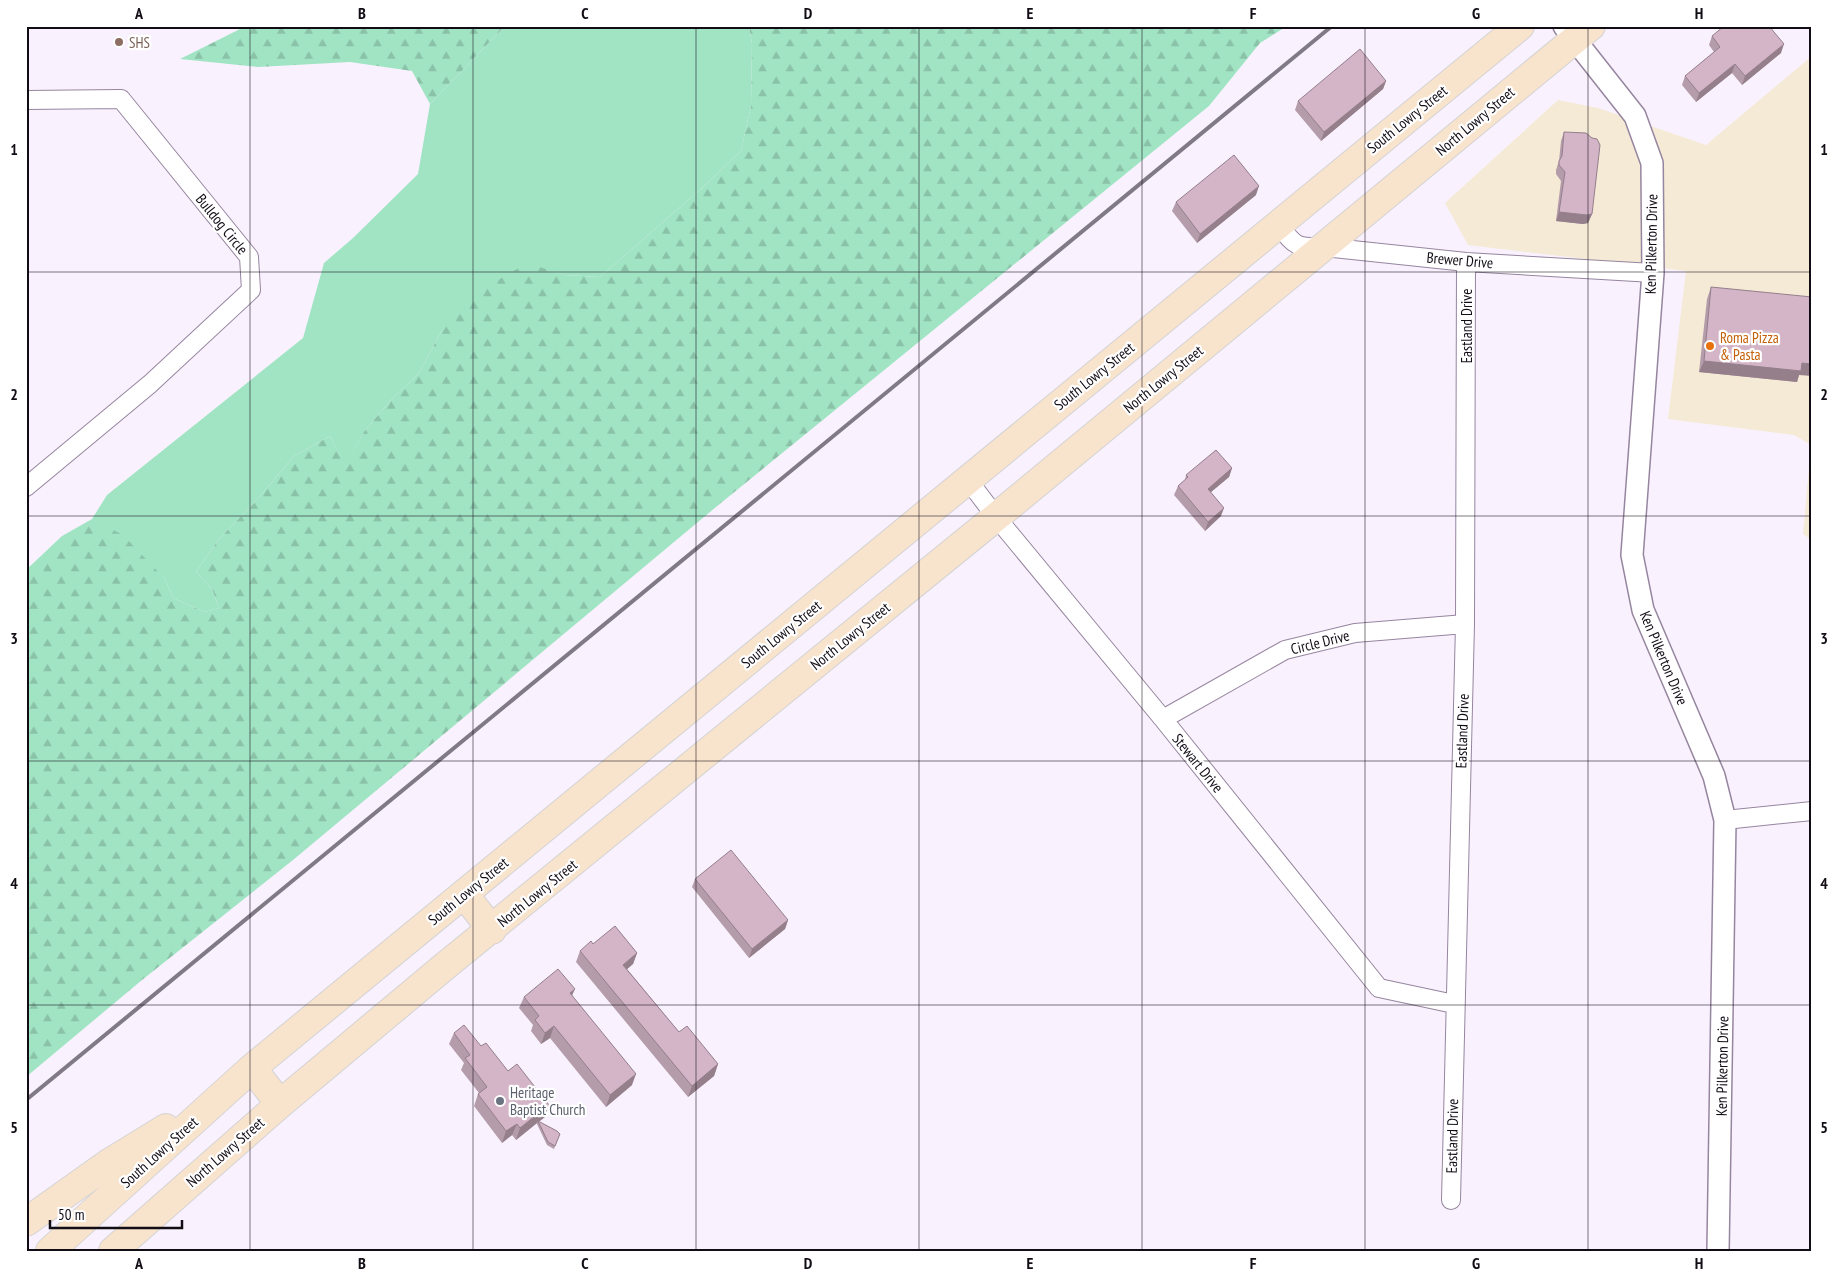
<svg xmlns="http://www.w3.org/2000/svg" width="1838" height="1277" font-family="'PT Sans Narrow',sans-serif">
	<style>
		.commercial { fill: #f4ead5 }
		.grass { fill: #a1e4c4 }
		.forest { fill: url(#forest-firs) }
		.lines { fill: none; stroke-linecap: round; stroke-linejoin: round }
		.minor-casing { stroke: #96859f; stroke-width: 20 }
		.tertiary-casing { stroke: #96859f; stroke-width: 24 }
		.primary-casing { stroke: #d4d3d5; stroke-width: 30 }
		.minor { stroke: #fff; stroke-width: 18 }
		.tertiary { stroke: #fff; stroke-width: 21 }
		.primary { stroke: #f8e3cc; stroke-width: 28 }
		.rail { stroke: #807a84; stroke-width: 4 }
		.wall { fill: #b59cab }
		.shaded-wall { fill: #947f8b }
		.building { fill: #d3b5c7; stroke: #947f8b }
		.grid { fill: none; stroke: #120c15; stroke-width: 1; stroke-opacity: 0.55 }
		.education-dot { fill: #8d6e63; stroke: #fff; stroke-width: 2 }
		.food-dot { fill: #e8710a; stroke: #fff; stroke-width: 2 }
		.worship-dot { fill: #6b7280; stroke: #fff; stroke-width: 2 }
		.labels { text-anchor: middle; dominant-baseline: central; stroke-width: 4.5; stroke-linejoin: round; paint-order: stroke }
		.education-label { font-size: 15px; fill: #785e54; stroke: #fff; text-anchor: start }
		.street-label { font-size: 15px; fill: #120c15; stroke: #fff }
		.food-label { font-size: 15px; fill: #c56008; stroke: #fff; text-anchor: start }
		.worship-label { font-size: 15px; fill: #5b616d; stroke: #fff; text-anchor: start }
		.neatline { fill: none; stroke: #120c15; stroke-width: 2 }
		.grid-label { font-size: 16px; text-anchor: middle; font-weight: bold; fill: #120c15 }
	</style>
	<defs>
		<pattern id="forest-firs" width="22" height="20" patternUnits="userSpaceOnUse" patternTransform="scale(1.25)"><rect width="22" height="20" fill="#a1e4c4"/><path d="M5 1l3.5 6h-7zM16 11l3.5 6h-7z" fill="#8ac2a8"/></pattern>
	</defs>
	<rect width="100%" height="100%" fill="#f9f2fe"/>
	<path class="commercial" d="M 1812,56 L 1812,540 L 1803,534 L 1811,445 L 1794,435 L 1668,419 L 1686,271 L 1468,245 L 1445,203 L 1558,100 L 1598,108 L 1706,145 Z"/>
	<path class="grass" d="M 505,26 L 749,26 L 752,44 L 751,106 L 741,151 L 702,188 L 600,277 L 565,275 L 527,264 L 441,332 L 419,373 L 389,402 L 363,433 L 345,468 L 330,436 L 294,456 L 254,503 L 219,539 L 196,572 L 212,589 L 219,608 L 205,612 L 173,598 L 165,579 L 92,519 L 107,495 L 303,338 L 324,263 L 353,238 L 418,174 L 430,104 Z"/>
	<path class="forest" d="M 246,26 L 505,26 L 430,104 L 412,71 L 350,62 L 258,67 L 180,59 Z
		M 749,26 L 1287,26 L 1260,43 L 1209,106 L 716,507 L 293,860 L 142,980 L 26,1077 L 26,570 L 62,536 L 92,519 L 123,535 L 165,579 L 173,598 L 205,612 L 219,608 L 212,589 L 196,572 L 219,539 L 254,503 L 294,456 L 330,436 L 345,467 L 363,433 L 389,402 L 419,373 L 441,332 L 473,295 L 527,263 L 565,275 L 600,277 L 702,188 L 741,151 L 751,106 L 752,44 Z"/>
	<g class="lines">
		<defs>
			<path id="minor" d="M 26,100 L 121,99 L 249,257 L 251,290 L 150,384 L 26,487
				M 1278,224 C 1295,246 1295,248 1324,247 L 1466,262 L 1653,273
				M 968,480 L 996,517 L 1163,719 L 1379,988 L 1454,1004
				M 1163,719 L 1285,650 L 1355,633 L 1465,624
				M 1725,820 L 1812,811
				M 1451,1200 L 1465,624 L 1466,262"/>
			<path id="tertiary" d="M 1564,26 L 1635,116 L 1652,163 L 1653,273 L 1632,555 L 1643,610 L 1714,776 L 1725,820 L 1718,1251"/>
			<path id="primary" d="M 464,894 L 492,930
				M 252,1068 L 280,1104
				M 26,1222 L 109,1163 L 166,1128
				M 50,1251 L 252,1068 L 1520,26
				M 113,1251 L 280,1104 L 445,966 L 996,517 L 1591,26"/>
		</defs>
		<use href="#minor" class="minor-casing"/>
		<use href="#tertiary" class="tertiary-casing"/>
		<use href="#primary" class="primary-casing"/>
		<use href="#minor" class="minor"/>
		<use href="#tertiary" class="tertiary"/>
		<use href="#primary" class="primary"/>
		<path class="rail" d="M 26,1100 L 1332,26"/>
	</g>
	<path class="wall" d="M 1712,36 L 1781,53 L 1742,85 L 1732,73 L 1696,102 L 1682,85 L 1685,76 L 1714,52 L 1709,45 Z
		M 1386,81 L 1383,89 L 1321,141 L 1295,110 L 1298,101 Z
		M 1564,132 L 1592,214 L 1588,223 L 1583,224 L 1556,221 L 1561,181 L 1556,174 L 1556,170 L 1559,161 L 1561,141 Z
		M 1256,195 L 1197,243 L 1172,211 L 1176,202 Z
		M 1711,287 L 1799,375 L 1797,382 L 1699,372 L 1707,299 Z
		M 1232,468 L 1229,477 L 1211,492 L 1221,516 L 1205,531 L 1174,495 L 1178,486 L 1185,480 L 1186,475 Z
		M 695,879 L 788,920 L 785,929 L 749,958 L 692,887 Z
		M 580,951 L 637,953 L 633,964 L 627,969 L 679,1032 L 718,1064 L 714,1076 L 688,1097 L 576,962 Z
		M 572,995 L 632,1085 L 606,1107 L 550,1038 L 541,1044 L 531,1031 L 533,1025 L 519,1008 L 524,997 Z
		M 454,1033 L 508,1071 L 545,1117 L 539,1122 L 560,1134 L 554,1149 L 547,1145 L 537,1124 L 537,1123 L 516,1140 L 512,1135 L 502,1143 L 474,1106 L 478,1094 L 479,1093 L 461,1070 L 464,1063 L 449,1044 Z"/>
	<path class="shaded-wall" d="M 1784,44 L 1781,53 L 1742,85 L 1745,76 Z
		M 1735,64 L 1732,73 L 1696,102 L 1699,93 Z
		M 1386,81 L 1383,89 L 1321,141 L 1324,132 Z
		M 1259,186 L 1256,195 L 1197,243 L 1200,234 Z
		M 1559,212 L 1592,214 L 1588,223 L 1583,224 L 1556,221 Z
		M 1704,361 L 1802,363 L 1812,364 L 1812,376 L 1799,375 L 1797,382 L 1699,372 Z
		M 1232,468 L 1229,477 L 1205,497 L 1208,489 Z
		M 1224,508 L 1221,516 L 1205,531 L 1208,522 Z
		M 788,920 L 785,929 L 749,958 L 752,949 Z
		M 637,953 L 633,964 L 619,976 L 623,965 Z
		M 575,989 L 570,1000 L 570,993 Z
		M 554,1026 L 550,1038 L 541,1044 L 545,1033 Z
		M 718,1064 L 714,1076 L 688,1097 L 692,1086 Z
		M 636,1074 L 632,1085 L 606,1107 L 610,1095 Z
		M 549,1105 L 545,1117 L 538,1122 L 538,1121 L 537,1123 L 516,1140 L 520,1128 Z
		M 517,1124 L 512,1135 L 502,1143 L 506,1131 Z"/>
	<path class="building" d="M 1724,26 L 1769,26 L 1784,44 L 1745,76 L 1735,64 L 1699,93 L 1685,76 L 1720,47 L 1712,36 Z
		M 1360,49 L 1386,81 L 1324,132 L 1298,101 Z
		M 1564,132 L 1586,133 L 1592,138 L 1597,139 L 1600,145 L 1592,214 L 1587,215 L 1559,212 L 1565,172 L 1559,165 L 1559,161 L 1562,156 Z
		M 1234,155 L 1259,186 L 1200,234 L 1176,202 Z
		M 1711,287 L 1812,297 L 1812,364 L 1802,363 L 1801,371 L 1704,361 Z
		M 1216,450 L 1232,468 L 1208,489 L 1224,508 L 1208,522 L 1178,486 L 1188,477 L 1186,475 Z
		M 731,850 L 788,920 L 752,949 L 695,879 Z
		M 615,926 L 637,953 L 623,965 L 679,1032 L 687,1026 L 718,1064 L 692,1086 L 580,951 L 591,941 L 593,944 Z
		M 558,969 L 575,989 L 570,993 L 636,1074 L 610,1095 L 554,1026 L 545,1033 L 535,1020 L 539,1016 L 524,997 Z
		M 464,1025 L 481,1046 L 486,1043 L 508,1071 L 517,1064 L 549,1105 L 520,1128 L 517,1124 L 506,1131 L 478,1094 L 487,1087 L 465,1058 L 470,1055 L 454,1033 Z
		M 538,1121 L 557,1131 L 560,1134 L 555,1146 L 548,1142 Z"/>
	<path class="grid" d="M 250,26 L 250,1251M 473,26 L 473,1251M 696,26 L 696,1251M 919,26 L 919,1251M 1142,26 L 1142,1251M 1365,26 L 1365,1251M 1588,26 L 1588,1251M 26,272 L 1812,272M 26,516 L 1812,516M 26,761 L 1812,761M 26,1005 L 1812,1005"/>
	<circle class="education-dot" cx="119" cy="42" r="5"/>
	<circle class="food-dot" cx="1710" cy="346" r="5"/>
	<circle class="worship-dot" cx="500" cy="1101" r="5"/>
	<g class="labels">
		<g class="education-label">
			<text x="129" y="42">SHS</text>
		</g>
		<g class="street-label">
			<text transform="translate(1407 119) rotate(-39)">South Lowry Street</text>
			<text transform="translate(1475 121) rotate(-40)">North Lowry Street</text>
			<text transform="translate(222 224) rotate(51)">Bulldog Circle</text>
			<text transform="translate(1651 244) rotate(-89)">Ken Pilkerton Drive</text>
			<text transform="translate(1460 260) rotate(5)">Brewer Drive</text>
			<text transform="translate(1466 326) rotate(-90)">Eastland Drive</text>
			<text transform="translate(1094 376) rotate(-39)">South Lowry Street</text>
			<text transform="translate(1163 379) rotate(-39)">North Lowry Street</text>
			<text transform="translate(781 634) rotate(-39)">South Lowry Street</text>
			<text transform="translate(850 636) rotate(-39)">North Lowry Street</text>
			<text transform="translate(1320 642) rotate(-14)">Circle Drive</text>
			<text transform="translate(1664 658) rotate(67)">Ken Pilkerton Drive</text>
			<text transform="translate(1462 731) rotate(-88)">Eastland Drive</text>
			<text transform="translate(1198 763) rotate(51)">Stewart Drive</text>
			<text transform="translate(468 891) rotate(-39)">South Lowry Street</text>
			<text transform="translate(537 893) rotate(-39)">North Lowry Street</text>
			<text transform="translate(1722 1066) rotate(-89)">Ken Pilkerton Drive</text>
			<text transform="translate(1452 1136) rotate(-89)">Eastland Drive</text>
			<text transform="translate(159 1152) rotate(-42)">South Lowry Street</text>
			<text transform="translate(225 1152) rotate(-41)">North Lowry Street</text>
		</g>
		<g class="food-label">
			<text x="1720" y="337">Roma Pizza<tspan x="1720" dy="17">&amp; Pasta</tspan></text>
		</g>
		<g class="worship-label">
			<text x="510" y="1092">Heritage<tspan x="510" dy="17">Baptist Church</tspan></text>
		</g>
	</g>
	<rect width="1838" height="1277" fill="none" stroke="#ffffff" stroke-width="55"/>
	<path d="M50 1220v8h132v-8" fill="none" stroke="#120c15" stroke-width="2.5"/>
	<text x="58" y="1220" font-size="15" fill="#120c15" stroke="#ffffff" stroke-width="4" paint-order="stroke">50 m</text>
	<rect x="28" y="28" width="1782" height="1222" class="neatline"/>
	<g class="grid-label">
		<text x="139" y="19">A</text>
		<text x="362" y="19">B</text>
		<text x="585" y="19">C</text>
		<text x="808" y="19">D</text>
		<text x="1030" y="19">E</text>
		<text x="1253" y="19">F</text>
		<text x="1476" y="19">G</text>
		<text x="1699" y="19">H</text>
		<text x="14" y="155">1</text>
		<text x="1824" y="155">1</text>
		<text x="14" y="400">2</text>
		<text x="1824" y="400">2</text>
		<text x="14" y="644">3</text>
		<text x="1824" y="644">3</text>
		<text x="14" y="889">4</text>
		<text x="1824" y="889">4</text>
		<text x="14" y="1133">5</text>
		<text x="1824" y="1133">5</text>
		<text x="139" y="1269">A</text>
		<text x="362" y="1269">B</text>
		<text x="585" y="1269">C</text>
		<text x="808" y="1269">D</text>
		<text x="1030" y="1269">E</text>
		<text x="1253" y="1269">F</text>
		<text x="1476" y="1269">G</text>
		<text x="1699" y="1269">H</text>
	</g>
</svg>
